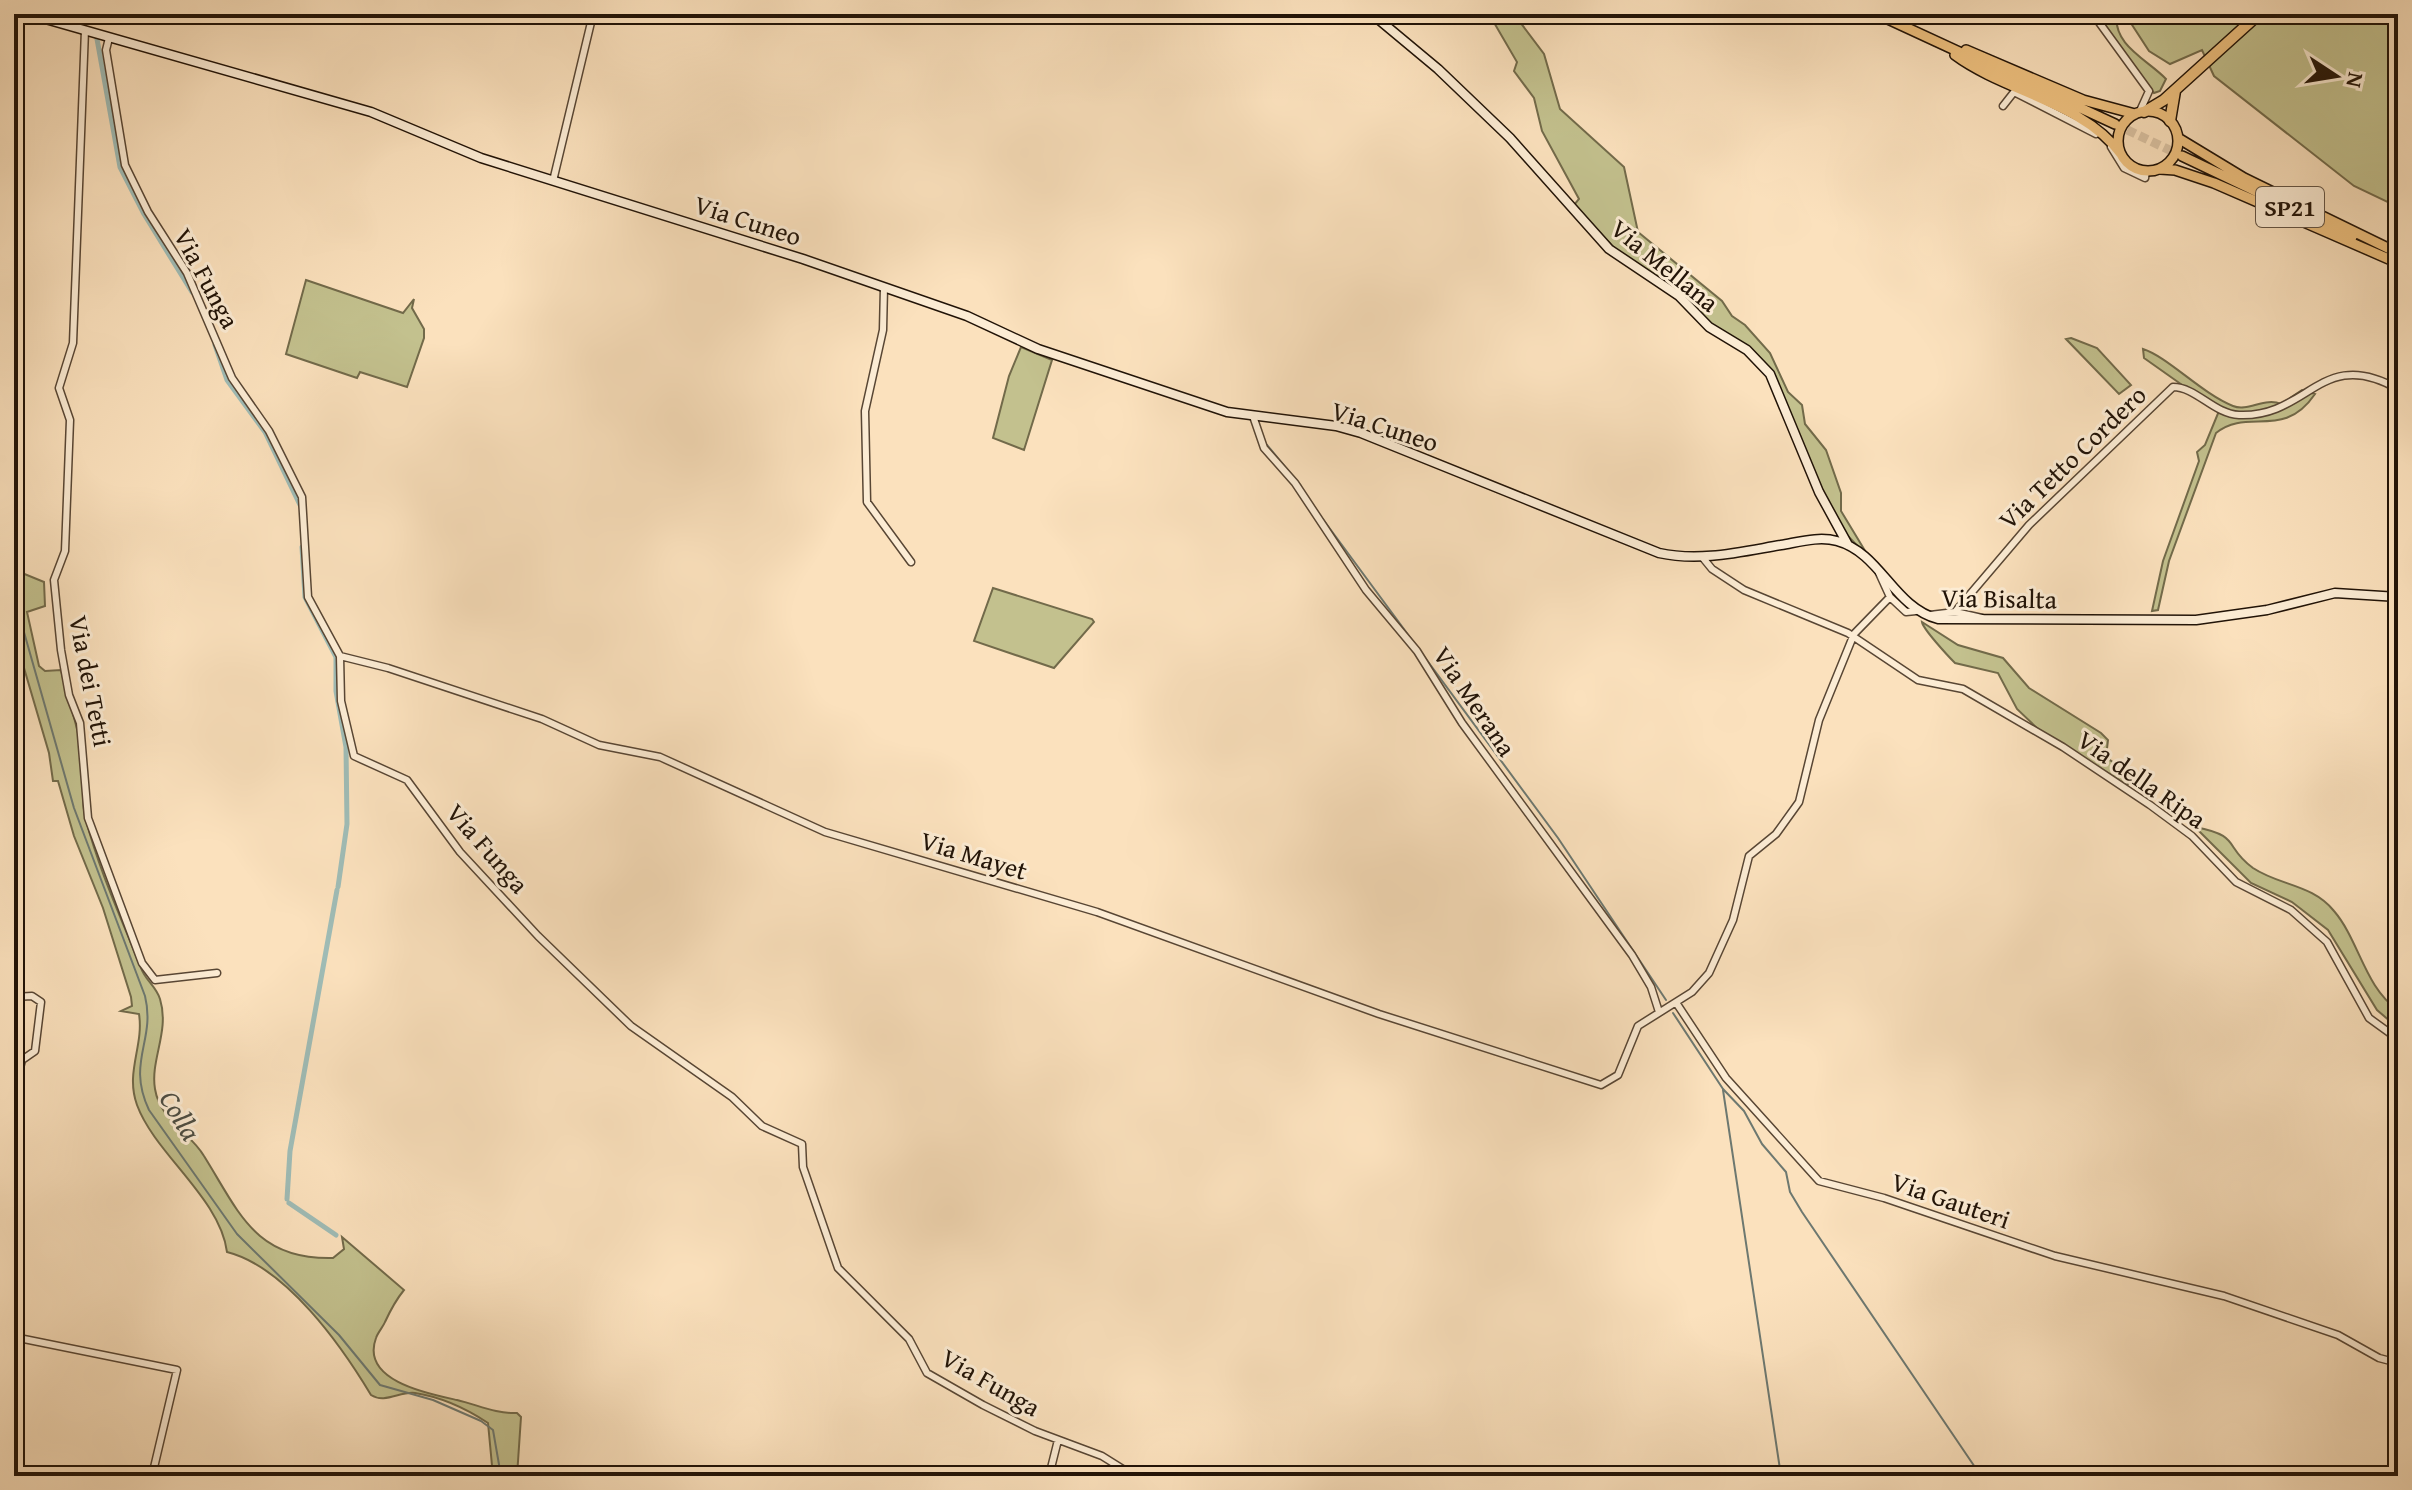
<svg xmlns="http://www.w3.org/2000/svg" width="2412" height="1490" font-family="'Gentium Book Plus',serif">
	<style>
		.green { fill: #c3c18e; stroke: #726a4a; stroke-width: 2 }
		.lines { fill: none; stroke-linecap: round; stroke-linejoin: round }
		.stream { stroke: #6d7870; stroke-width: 2 }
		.canal { stroke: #9fbcb6; stroke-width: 5 }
		.primary-tunnel { stroke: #dac2a2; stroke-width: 9; stroke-dasharray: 9 4.5; stroke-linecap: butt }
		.street-casing { stroke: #584634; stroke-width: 9 }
		.secondary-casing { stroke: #211307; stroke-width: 11 }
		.primary-casing { stroke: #211307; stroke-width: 12 }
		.highway-casing { stroke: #211307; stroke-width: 13 }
		.street { stroke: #fcecd4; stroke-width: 6 }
		.secondary { stroke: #fcecd4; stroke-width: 8 }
		.primary { stroke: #eec07e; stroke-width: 9 }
		.highway { stroke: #eec07e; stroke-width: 10 }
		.labels { text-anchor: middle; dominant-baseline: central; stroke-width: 6; stroke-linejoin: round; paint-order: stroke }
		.shield { fill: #fcecd4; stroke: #635444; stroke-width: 2 }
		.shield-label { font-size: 24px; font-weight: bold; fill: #211307 }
		.street-label { font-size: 26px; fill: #211307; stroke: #fcecd4 }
		.water-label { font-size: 28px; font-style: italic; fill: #4d4e44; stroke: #fcecd4 }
	</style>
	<rect width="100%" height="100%" fill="#fbe1bd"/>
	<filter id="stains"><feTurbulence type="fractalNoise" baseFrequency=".0025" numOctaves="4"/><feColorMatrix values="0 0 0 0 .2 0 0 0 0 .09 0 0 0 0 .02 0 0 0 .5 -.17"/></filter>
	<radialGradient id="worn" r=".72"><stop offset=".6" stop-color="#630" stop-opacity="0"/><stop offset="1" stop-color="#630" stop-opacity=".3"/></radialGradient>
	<path class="green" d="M 1489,14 L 1514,14 L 1544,54 L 1560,109 L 1624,167 L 1638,232 L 1722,301 L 1732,316 L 1745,325 L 1770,353 L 1788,392 L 1802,405 L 1805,424 L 1826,450 L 1841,493 L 1841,511 L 1870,559 L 1846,534 L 1829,506 L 1775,377 L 1710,326 L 1679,293 L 1618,252 L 1574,205 L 1579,199 L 1542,131 L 1534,98 L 1514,71 L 1517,62 Z
		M 2097,14 L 2117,14 C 2112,45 2148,60 2166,79 L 2160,91 L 2154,93 Z
		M 2125,14 L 2398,14 L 2398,207 L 2354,186 L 2214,76 L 2202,50 L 2170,64 L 2149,51 Z
		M 306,280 L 403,313 L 414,299 L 412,308 L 424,329 L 424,338 L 407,387 L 360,372 L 357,378 L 286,354 Z
		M 2071,338 L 2097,348 L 2131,385 L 2119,394 L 2066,339 Z
		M 1021,347 L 1052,360 L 1024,450 L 993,438 L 1009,376 Z
		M 2143,349 C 2168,357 2201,393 2233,406 C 2248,412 2265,397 2281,404 L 2302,390 L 2315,394 C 2283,441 2248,407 2216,433 L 2169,561 L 2158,610 L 2152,611 L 2163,561 L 2199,461 L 2197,452 L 2205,445 L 2219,411 L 2144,358 Z
		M 14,525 L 22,573 L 44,582 L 45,606 L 27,612 L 39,666 L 45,671 L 61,670 C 68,700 79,728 83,759 C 85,779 80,800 86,820 C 99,870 122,920 141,968 C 145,980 156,986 160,999 C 170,1031 150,1060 155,1089 C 160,1120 190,1132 204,1156 C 239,1212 255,1260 333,1258 L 344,1249 L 342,1237 L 404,1290 C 395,1301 391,1309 385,1322 C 383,1327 378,1332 376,1338 C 360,1381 429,1394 457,1400 C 478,1405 496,1414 517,1413 L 521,1417 L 517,1476 L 493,1476 L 488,1423 C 467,1409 441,1397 415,1393 C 400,1391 385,1404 371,1395 C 341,1345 286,1267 227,1252 C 220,1198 155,1154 137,1105 C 125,1072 144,1046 139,1014 L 121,1011 L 132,1006 L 131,997 L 103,908 L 74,836 L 58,781 L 53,781 L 49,753 L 14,634 Z
		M 993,588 L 1092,619 L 1094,622 L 1054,668 L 974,641 Z
		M 1922,622 L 1958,645 L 2003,658 L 2029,688 L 2101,733 L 2108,740 L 2106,757 L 2134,778 L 2127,785 L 2038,729 L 2017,709 L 1998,673 L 1955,663 C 1948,656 1923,629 1922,622 Z
		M 2195,827 C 2242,836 2223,846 2253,868 C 2280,886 2312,884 2334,911 C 2359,940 2365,988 2398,1010 L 2398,1028 L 2377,1010 L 2328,930 L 2292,902 L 2251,883 Z"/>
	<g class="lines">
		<path class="stream" d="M 1267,445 L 1301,486
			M 1322,518 L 1558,838 L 1666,1000
			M 14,597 L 74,808 L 145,996 C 156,1041 126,1061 149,1110 L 237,1234 L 339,1335 L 380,1385 L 433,1400 L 481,1421 L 493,1430 L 501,1476
			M 1673,1013 L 1723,1089 L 1744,1111 L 1762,1144 L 1786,1172 L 1790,1192 L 1802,1212 L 1981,1476
			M 1723,1090 L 1781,1476"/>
		<path class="canal" d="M 97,39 L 120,167 L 144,214 L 192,292
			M 215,345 L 227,380 L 265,432 L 300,505
			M 302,547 L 305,597 L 336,657 L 336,691 L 346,747 L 347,824 L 338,887
			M 287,1199 L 290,1151 L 337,890
			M 289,1203 L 336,1235"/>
		<path class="primary-tunnel" d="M 2115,124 L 2182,156"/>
		<defs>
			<path id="street" d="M 2093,14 L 2149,91 L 2139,113
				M 71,26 L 77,14
				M 85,30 L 73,343 L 59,388 L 70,420 L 65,551 L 54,580 L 61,650 L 69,695 L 80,723 L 88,818 L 142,963 L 155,980 L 217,973
				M 109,38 L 106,50 L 125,165 L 148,212 L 187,273 L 232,378 L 269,431 L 302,497 L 308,597 L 340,656 L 341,701 L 354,756 L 407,780 L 460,852 L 538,936 L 631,1026 L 732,1097 L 762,1126 L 802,1144 L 803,1167 L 838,1268 L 909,1339 L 927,1373 L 983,1405 L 1035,1431 L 1102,1456 L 1134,1476
				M 2003,106 L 2014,92 L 2096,134
				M 2111,147 L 2124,168 L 2145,178 L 2146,171
				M 553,181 L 593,14
				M 884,287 L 883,330 L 865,411 L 867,502 L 911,562
				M 1253,416 L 1264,448 L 1295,483 L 1366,590 L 1417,651 L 1462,723 L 1632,955 L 1651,987 L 1659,1012
				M 1703,558 L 1712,569 L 1744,590 L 1848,633 L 1918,680 L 1963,689 L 2063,747 L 2150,805 L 2192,836 L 2236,882 L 2291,910 L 2327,942 L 2369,1018 L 2398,1039
				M 1879,573 L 1890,597 L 1906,612 L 1916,611
				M 1955,612 L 1982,618
				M 1930,615 L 1955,612 L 2029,525 L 2173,387 C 2196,387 2214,414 2239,415 C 2309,418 2321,345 2398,389
				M 340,656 L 388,668 L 542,719 L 599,745 L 660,757 L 825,832 L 1097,912 L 1379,1014 L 1601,1085 L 1618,1075 L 1638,1026 L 1692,992 L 1709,973 L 1733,920 L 1749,856 L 1776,834 L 1799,802 L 1819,720 L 1854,634 L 1890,597
				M 14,997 L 32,996 L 41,1002 L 35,1051 L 22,1060 L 19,1072
				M 1677,1004 L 1726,1078 L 1819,1181 L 1884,1198 L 2055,1256 L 2224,1296 L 2338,1335 L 2379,1358 L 2398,1363
				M 14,1337 L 177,1370 L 152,1476
				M 1049,1476 L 1058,1440"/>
			<path id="secondary" d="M 28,14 L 371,112 L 481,158 L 803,259 L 967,316 L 1038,349 L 1227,412 L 1336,426 L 1361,433 L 1659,553 C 1700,562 1740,552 1781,545 C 1799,542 1819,536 1837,541 C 1881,553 1893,607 1938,619 L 2196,620 L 2267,610 L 2335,593 L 2398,597
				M 1372,14 L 1438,69 L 1510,138 L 1609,249 L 1679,296 L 1709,327 L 1747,350 L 1770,374 L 1819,492 L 1848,545"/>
			<path id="primary" d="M 1877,14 L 2115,124
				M 1966,50 L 2083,100 L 2135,114
				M 1955,55 C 2005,92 2083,102 2121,154
				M2118 141a30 30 0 1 1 60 0a30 30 0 1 1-60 0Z
				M 2178,138 L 2244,178 L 2398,253
				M 2182,156 L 2352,237
				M 2160,169 L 2175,170 L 2214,183 L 2398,263"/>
			<path id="highway" d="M 2144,112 L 2164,100 L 2259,14
				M 2170,121 L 2175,91"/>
		</defs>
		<use href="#street" class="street-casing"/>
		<use href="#secondary" class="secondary-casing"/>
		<use href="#primary" class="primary-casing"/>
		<use href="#highway" class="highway-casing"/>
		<use href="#street" class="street"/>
		<use href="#secondary" class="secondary"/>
		<use href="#primary" class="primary"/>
		<use href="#highway" class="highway"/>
	</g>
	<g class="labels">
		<rect class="shield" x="2256" y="187" width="68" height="40" rx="6"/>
		<g class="shield-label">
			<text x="2290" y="207">SP21</text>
		</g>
		<g class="street-label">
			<text transform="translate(748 220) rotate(18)">Via Cuneo</text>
			<text transform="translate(1665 265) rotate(39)">Via Mellana</text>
			<text transform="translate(207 278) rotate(62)">Via Funga</text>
			<text transform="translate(1385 426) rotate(18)">Via Cuneo</text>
			<text transform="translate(2072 457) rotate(-44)">Via Tetto Cordero</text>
			<text transform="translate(1999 598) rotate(1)">Via Bisalta</text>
			<text transform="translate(91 681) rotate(79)">Via dei Tetti</text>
			<text transform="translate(1475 701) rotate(56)">Via Merana</text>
			<text transform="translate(2142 779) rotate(35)">Via della Ripa</text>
			<text transform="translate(488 848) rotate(49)">Via Funga</text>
			<text transform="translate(974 855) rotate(17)">Via Mayet</text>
			<text transform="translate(1951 1200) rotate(19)">Via Gauteri</text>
			<text transform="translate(991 1382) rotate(30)">Via Funga</text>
		</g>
		<g class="water-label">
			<text transform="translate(181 1115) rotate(59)">Colla</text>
		</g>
	</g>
	<rect width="2412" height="1490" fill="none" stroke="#fbe1bd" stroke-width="48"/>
	<rect x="16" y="16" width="2380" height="1458" fill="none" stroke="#211307" stroke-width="4"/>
	<rect x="24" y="24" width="2364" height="1442" fill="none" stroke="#211307" stroke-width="2"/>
	<g transform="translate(2336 76) rotate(102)" stroke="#fcecd4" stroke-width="6" paint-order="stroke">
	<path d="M0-6L14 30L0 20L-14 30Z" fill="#211307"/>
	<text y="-12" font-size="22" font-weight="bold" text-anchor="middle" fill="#211307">N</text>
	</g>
	<rect width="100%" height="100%" filter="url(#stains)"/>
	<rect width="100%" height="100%" fill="url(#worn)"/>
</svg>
